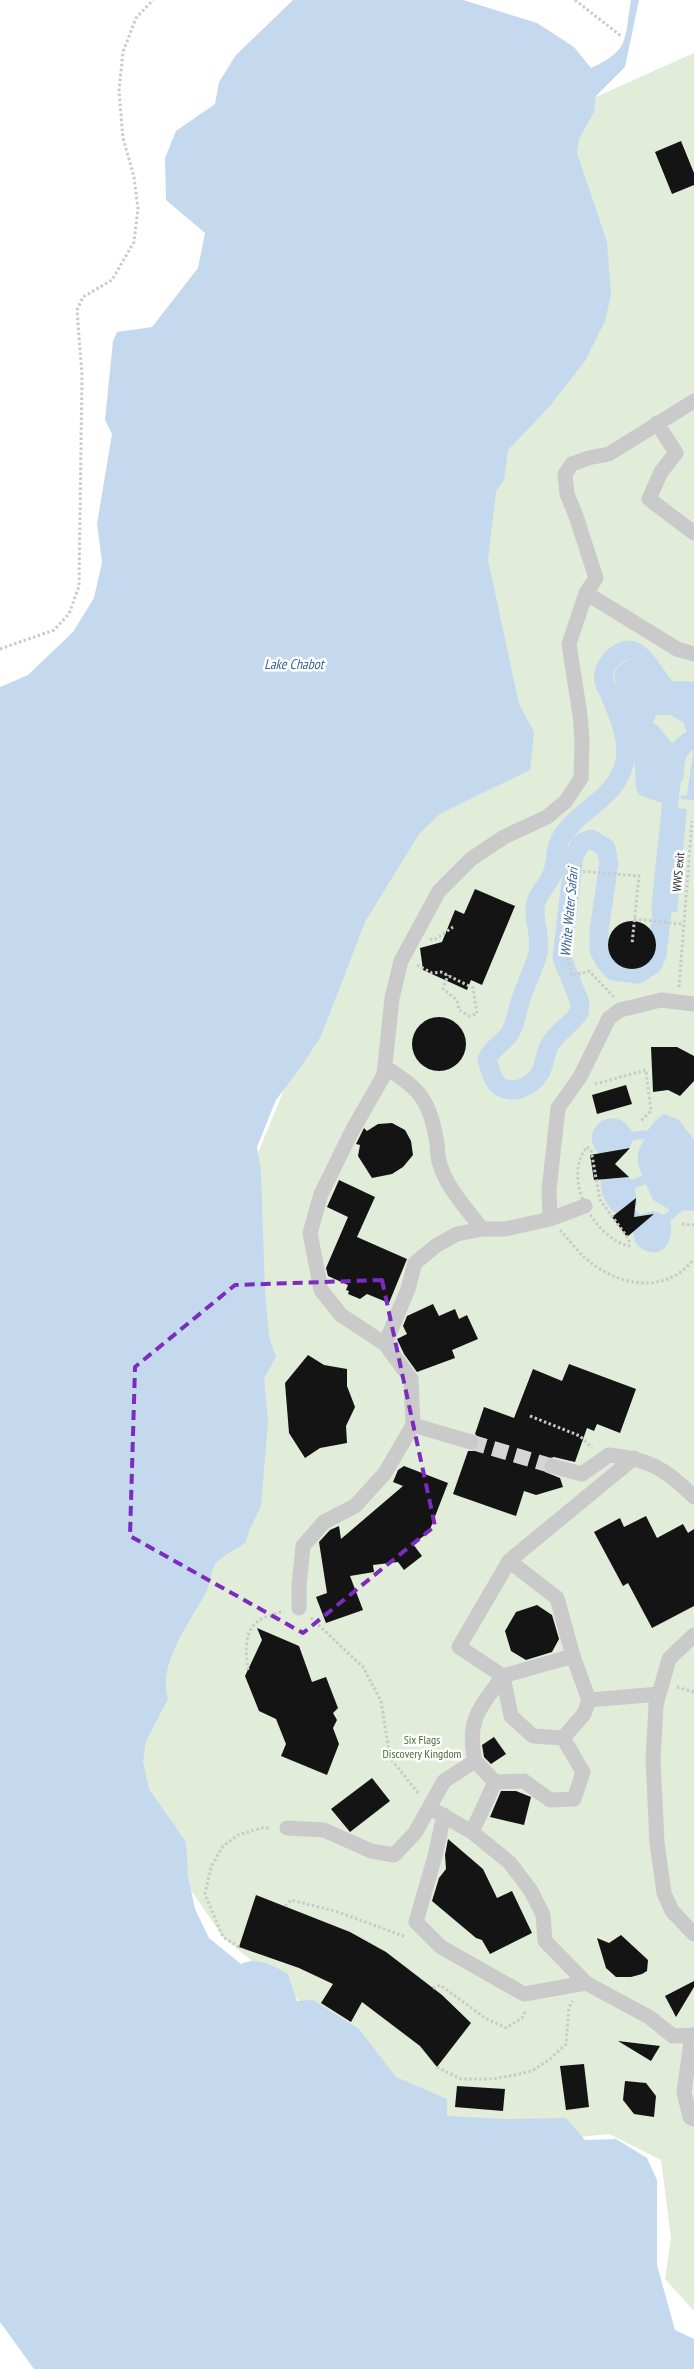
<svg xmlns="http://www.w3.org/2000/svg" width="694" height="2369" font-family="'PT Sans Narrow',sans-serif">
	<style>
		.green { fill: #e1ecd9 }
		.water { fill: #c4d9ed; fill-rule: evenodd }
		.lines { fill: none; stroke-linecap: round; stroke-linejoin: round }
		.canal { stroke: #c4d9ed; stroke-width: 19 }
		.building { fill: #141414 }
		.street-tunnel { stroke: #d5d5d5; stroke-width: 15; stroke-dasharray: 15 8; stroke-linecap: butt }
		.path { stroke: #cacaca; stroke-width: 3; stroke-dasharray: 2.5 2.5; stroke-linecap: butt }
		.street { stroke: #cacaca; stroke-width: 15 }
		.marked { fill: none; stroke: #7b2cbf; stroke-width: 4; stroke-dasharray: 10 6; stroke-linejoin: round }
		.labels { text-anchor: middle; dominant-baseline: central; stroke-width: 5; stroke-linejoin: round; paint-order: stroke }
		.street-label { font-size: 12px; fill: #2d2d2d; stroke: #fff }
		.park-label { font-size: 12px; fill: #4a6c38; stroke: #fff }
		.water-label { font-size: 14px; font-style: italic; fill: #366594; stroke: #fff }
	</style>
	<rect width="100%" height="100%" fill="#fff"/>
	<path class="green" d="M 694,53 L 694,2311 L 665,2279 L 671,2238 L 661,2160 L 609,2134 L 452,2150 L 311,2010 L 223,1937 L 162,1848 L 129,1773 L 251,1170 L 389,833 L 448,511 L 551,184 L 578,105 Z"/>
	<path class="water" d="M 293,0 L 463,0 L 537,23 L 574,47 L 591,68 C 631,50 624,39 631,0 L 639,0 L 625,67 L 596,96 L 594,112 L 579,139 L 577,153 L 607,242 L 611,295 L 605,321 L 585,361 L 549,407 L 508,450 L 504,480 L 496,491 L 488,560 L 519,704 L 534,732 L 530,770 L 441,813 L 419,834 L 365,922 L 321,1036 L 301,1067 L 276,1100 L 257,1147 L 261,1171 L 265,1292 L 269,1337 L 276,1357 L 264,1378 L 268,1421 L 261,1506 L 249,1531 L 246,1542 C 237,1549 225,1554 217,1562 C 211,1568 211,1582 207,1590 C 191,1621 157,1663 168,1699 L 146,1741 L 143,1762 L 149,1789 L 186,1842 L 188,1876 L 195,1909 L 209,1938 L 241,1964 C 257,1956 274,1966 288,1974 L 297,2001 L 313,2000 L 359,2029 L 396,2077 L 447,2099 L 447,2116 L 504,2119 L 566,2118 L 585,2140 L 616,2139 L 647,2158 L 657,2180 L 657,2265 L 675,2330 L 694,2339 L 694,2369 L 34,2369 L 0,2322 L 0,687 L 28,675 L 73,632 L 94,598 L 102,562 L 97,524 L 112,434 L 105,420 L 113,341 L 117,332 L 152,327 L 198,268 L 205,233 L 166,200 L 165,158 L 176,131 L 215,104 L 219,82 L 236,55 Z
		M 629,660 L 638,660 C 661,683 654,698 694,698 L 694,732 L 687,733 L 683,722 L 670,715 L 656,715 L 653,723 L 658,726 L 683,757 L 678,808 L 687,809 L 677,912 L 651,911 L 662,803 L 639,795 L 636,788 L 633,733 L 614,678 C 615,668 620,664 629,660 Z
		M 694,747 L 694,806 L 694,800 L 681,799 L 681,796 L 687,795 Z
		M 664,1114 L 679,1120 L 694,1140 L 694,1211 L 683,1210 L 670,1221 C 675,1239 663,1261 642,1249 C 633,1244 635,1237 632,1229 C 630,1225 622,1219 618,1216 C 597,1196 600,1185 603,1157 C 572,1135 613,1098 632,1132 L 648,1130 L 656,1120 ZM 645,1139 C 636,1151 636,1160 642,1176 L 632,1180 L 616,1166 L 615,1159 L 627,1153 L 633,1140 ZM 646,1184 L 653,1200 L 670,1210 L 664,1215 L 653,1211 L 640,1215 L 635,1209 L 637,1203 L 635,1188 Z"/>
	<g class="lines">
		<path class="canal" d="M 674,776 C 675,757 676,747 694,739
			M 665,885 L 657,955 L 653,964 L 638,974 L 613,971 L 604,960 L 599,950 L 599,930 L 609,863 L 606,848 L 591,839 L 581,843 L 574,856 L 562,958 L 580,1003 L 579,1013 C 571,1024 558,1032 550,1044 C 545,1053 545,1064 540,1073 C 532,1087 510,1097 497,1084 C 491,1077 489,1067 487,1059 C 494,1045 505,1043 511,1031 C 517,1020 517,1010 521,999 C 526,984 534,968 538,953 C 541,937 534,922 535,907 C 536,894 548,886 552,874 C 557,862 554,850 561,838 C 580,807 616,800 625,761 C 629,740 618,714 610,695 C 608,690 605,686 604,681 C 601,667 616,650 630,650 C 643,650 659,682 668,691 L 694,691"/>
	</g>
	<path class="building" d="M 681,141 L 694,173 L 694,185 L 672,194 L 655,152 Z
		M 475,889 L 515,906 L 482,985 L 471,980 L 467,990 L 423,970 L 420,948 L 442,942 L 455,910 L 464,914 Z
		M608 945a24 24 0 1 1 48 0a24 24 0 1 1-48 0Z
		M412 1044a27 27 0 1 1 54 0a27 27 0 1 1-54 0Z
		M 651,1047 L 677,1047 L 694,1056 L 694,1081 L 680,1096 L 668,1090 L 653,1092 Z
		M 626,1085 L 632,1104 L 597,1114 L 592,1095 Z
		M 392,1123 L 405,1130 L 411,1141 L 413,1155 L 403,1167 L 392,1174 L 372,1178 L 358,1156 L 360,1145 L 356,1144 L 364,1128 L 367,1131 L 378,1124 Z
		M 630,1148 L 615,1164 L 629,1177 L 594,1180 L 590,1155 Z
		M 339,1180 L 375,1197 L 357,1237 L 407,1259 L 389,1303 L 367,1294 L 360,1299 L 348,1294 L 349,1291 L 346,1290 L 348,1285 L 328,1276 L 326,1268 L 348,1217 L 327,1207 Z
		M 636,1198 L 634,1217 L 654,1214 L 627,1237 L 612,1217 Z
		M 433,1304 L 439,1316 L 455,1309 L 459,1319 L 467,1315 L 478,1339 L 452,1350 L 455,1358 L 417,1372 L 404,1354 L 397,1339 L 407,1334 L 403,1326 L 407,1316 Z
		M 308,1355 L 324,1365 L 347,1369 L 347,1386 L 355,1407 L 346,1426 L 347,1443 L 320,1448 L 305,1458 L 289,1433 L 285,1383 Z
		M 569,1364 L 636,1389 L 620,1433 L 597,1424 L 594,1431 L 587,1428 L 575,1462 L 554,1457 L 546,1459 L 543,1464 L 545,1472 L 560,1478 L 563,1487 L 536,1495 L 524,1491 L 516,1516 L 453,1494 L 468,1451 L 474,1451 L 480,1445 L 480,1439 L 475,1434 L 484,1407 L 514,1418 L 533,1369 L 562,1381 Z
		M 404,1466 L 448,1483 L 429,1532 L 413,1544 L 422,1556 L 404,1570 L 398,1562 L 373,1565 L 374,1572 L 350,1576 L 363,1610 L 326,1623 L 316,1597 L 327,1593 L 319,1542 L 330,1530 L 339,1526 L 341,1539 L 403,1486 L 393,1482 L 398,1470 Z
		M 646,1516 L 657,1538 L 683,1524 L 688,1533 L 694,1529 L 694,1606 L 652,1628 L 628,1583 L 623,1586 L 594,1532 L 620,1518 L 624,1527 Z
		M 537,1605 L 552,1615 L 559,1639 L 552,1652 L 526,1660 L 511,1651 L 505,1631 L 516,1612 Z
		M 257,1628 L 299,1646 L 312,1682 L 326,1677 L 338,1708 L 333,1713 L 337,1720 L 333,1728 L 339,1744 L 327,1775 L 281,1756 L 286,1744 L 276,1719 L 259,1711 L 245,1676 L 262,1640 Z
		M 494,1737 L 506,1754 L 491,1764 L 484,1757 L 482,1745 Z
		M 372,1778 L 390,1801 L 350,1832 L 331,1809 Z
		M 501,1791 L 516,1791 L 531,1797 L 524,1825 L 490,1817 Z
		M 448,1839 L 483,1869 L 497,1898 L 512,1891 L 532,1933 L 490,1954 L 482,1940 L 476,1938 L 432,1901 L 439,1878 L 446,1869 L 445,1855 Z
		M 256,1895 L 350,1932 L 386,1952 L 442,1995 L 471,2023 L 437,2067 L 420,2046 L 362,2002 L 351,2022 L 321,2003 L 333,1984 L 299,1968 L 239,1947 Z
		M 621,1935 L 648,1960 L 647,1971 L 642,1974 L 631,1977 L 616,1977 L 606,1968 L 597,1938 L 609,1943 Z
		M 694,1981 L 694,1987 L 676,2017 L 665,1996 Z
		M 618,2041 L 660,2046 L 651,2061 Z
		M 584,2064 L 589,2107 L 566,2110 L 560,2066 Z
		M 625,2081 L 646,2083 L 656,2096 L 654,2117 L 634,2114 L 623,2100 Z
		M 457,2086 L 505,2089 L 503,2111 L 455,2107 Z"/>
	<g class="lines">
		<path class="street-tunnel" d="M 471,1442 L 552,1466"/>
		<path class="path" d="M 575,0 L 621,36
			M 0,649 L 54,630 L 69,614 L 79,586 L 82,375 L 77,310 L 83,297 L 112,280 L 134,242 L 138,209 L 134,177 L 123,138 L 119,91 L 123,52 L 136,18 L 153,0
			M 634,919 L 682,924
			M 430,939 L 434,940 L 453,927
			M 417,965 L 432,973 L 441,972 L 473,988 L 477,1014 L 469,1016 L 459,1010 L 457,1000 L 443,989 L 448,975
			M 679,987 L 692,821
			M 614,997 L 589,971 L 572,976 L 568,960 L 578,871 L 639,876 L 632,944
			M 595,1084 L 646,1070 L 651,1111 L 640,1122
			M 587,1147 L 591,1150 L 600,1200 L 628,1238 L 630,1243 L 629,1246 C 594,1238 561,1178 587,1147 Z
			M 682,1224 L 694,1225
			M 560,1230 C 568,1239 576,1249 584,1257 C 616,1286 665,1296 694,1259
			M 530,1416 L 580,1436 L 592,1448
			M 311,1618 L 363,1667 L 381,1701 L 390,1758 L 419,1794
			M 248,1670 C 246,1655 243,1632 258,1621 C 264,1616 276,1614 284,1611
			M 677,1687 L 694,1692
			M 285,1906 L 291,1900 L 338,1912 L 406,1937
			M 239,1947 L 223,1937 L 205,1894 L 211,1867 L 223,1846 L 238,1835 L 261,1828 L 271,1828
			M 433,1988 L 440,1985 L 485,2018 L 506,2028 L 522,2018 L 526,2010
			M 437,2067 L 461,2079 L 492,2079 L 515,2075 L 532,2071 L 550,2059 L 566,2044 L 569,2007 L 573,2001"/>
		<path class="street" d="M 657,423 L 676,453 L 661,472 L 649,499 L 694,533
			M 586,593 L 677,649 L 694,654
			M 385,1067 C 418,1088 429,1098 436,1138 C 438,1146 437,1154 439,1161 C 445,1186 467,1209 482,1229
			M 550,1219 L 585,1206
			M 385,1344 L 408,1289 L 415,1263 L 437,1245 L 457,1234 L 482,1229 L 505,1229 L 550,1219 L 549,1190 L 558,1108 L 580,1077 L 609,1018 L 620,1010 L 661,1000 L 694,1004
			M 413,1425 L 471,1442
			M 552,1466 L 582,1474 L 609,1455 C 649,1459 666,1469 694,1497
			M 509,1561 L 634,1458
			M 299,1608 L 299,1586 L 303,1546 L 324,1522 L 355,1506 L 385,1473 L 413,1425 L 411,1379 L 385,1344 L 341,1315 L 321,1290 L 310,1233 L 321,1194 L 352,1131 L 384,1075 L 392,998 L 401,961 L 439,891 L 471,859 L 504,837 L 547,817 L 566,801 L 581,778 L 582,740 L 580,715 L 569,644 L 586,593 L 596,578 L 576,516 L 567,494 L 565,474 L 572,464 L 588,458 L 609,454 L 694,401
			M 694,1635 L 669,1659 L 656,1705 L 653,1759 L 657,1843 L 664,1893 L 672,1911 L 694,1934
			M 563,1738 L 533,1736 L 511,1716 L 503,1676 L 573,1656 L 589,1700
			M 475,1761 C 466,1719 480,1708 503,1676 L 459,1647 L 509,1561 L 557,1598 L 573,1656
			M 437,1812 L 472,1832 L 510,1863 L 531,1891 L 543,1915 L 545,1941 L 586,1983 L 649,2017 L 673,2036 L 694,2035
			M 444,1815 L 435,1856 L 416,1922 L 441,1947 L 524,1994 L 586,1983
			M 287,1828 L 324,1830 L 371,1851 L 394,1855 L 415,1833 L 444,1781 L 475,1761 L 495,1782 L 524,1781 L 550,1800 L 574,1799 L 583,1772 L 563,1738 L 584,1714 L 589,1700 L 659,1694
			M 472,1832 L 495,1782
			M 692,2035 L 684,2092 L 690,2117 L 694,2119"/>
	</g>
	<path class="marked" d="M 382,1280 L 435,1526 L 303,1633 L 130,1536 L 135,1367 L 235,1285 Z"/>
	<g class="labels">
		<g class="street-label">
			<text transform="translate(678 872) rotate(-85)">WWS exit</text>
		</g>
		<g class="park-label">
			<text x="422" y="1739">Six Flags<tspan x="422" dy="14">Discovery Kingdom</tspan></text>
		</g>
		<g class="water-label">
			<text x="294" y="664">Lake Chabot</text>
			<text transform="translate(569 912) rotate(-85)">White Water Safari</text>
		</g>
	</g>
</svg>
